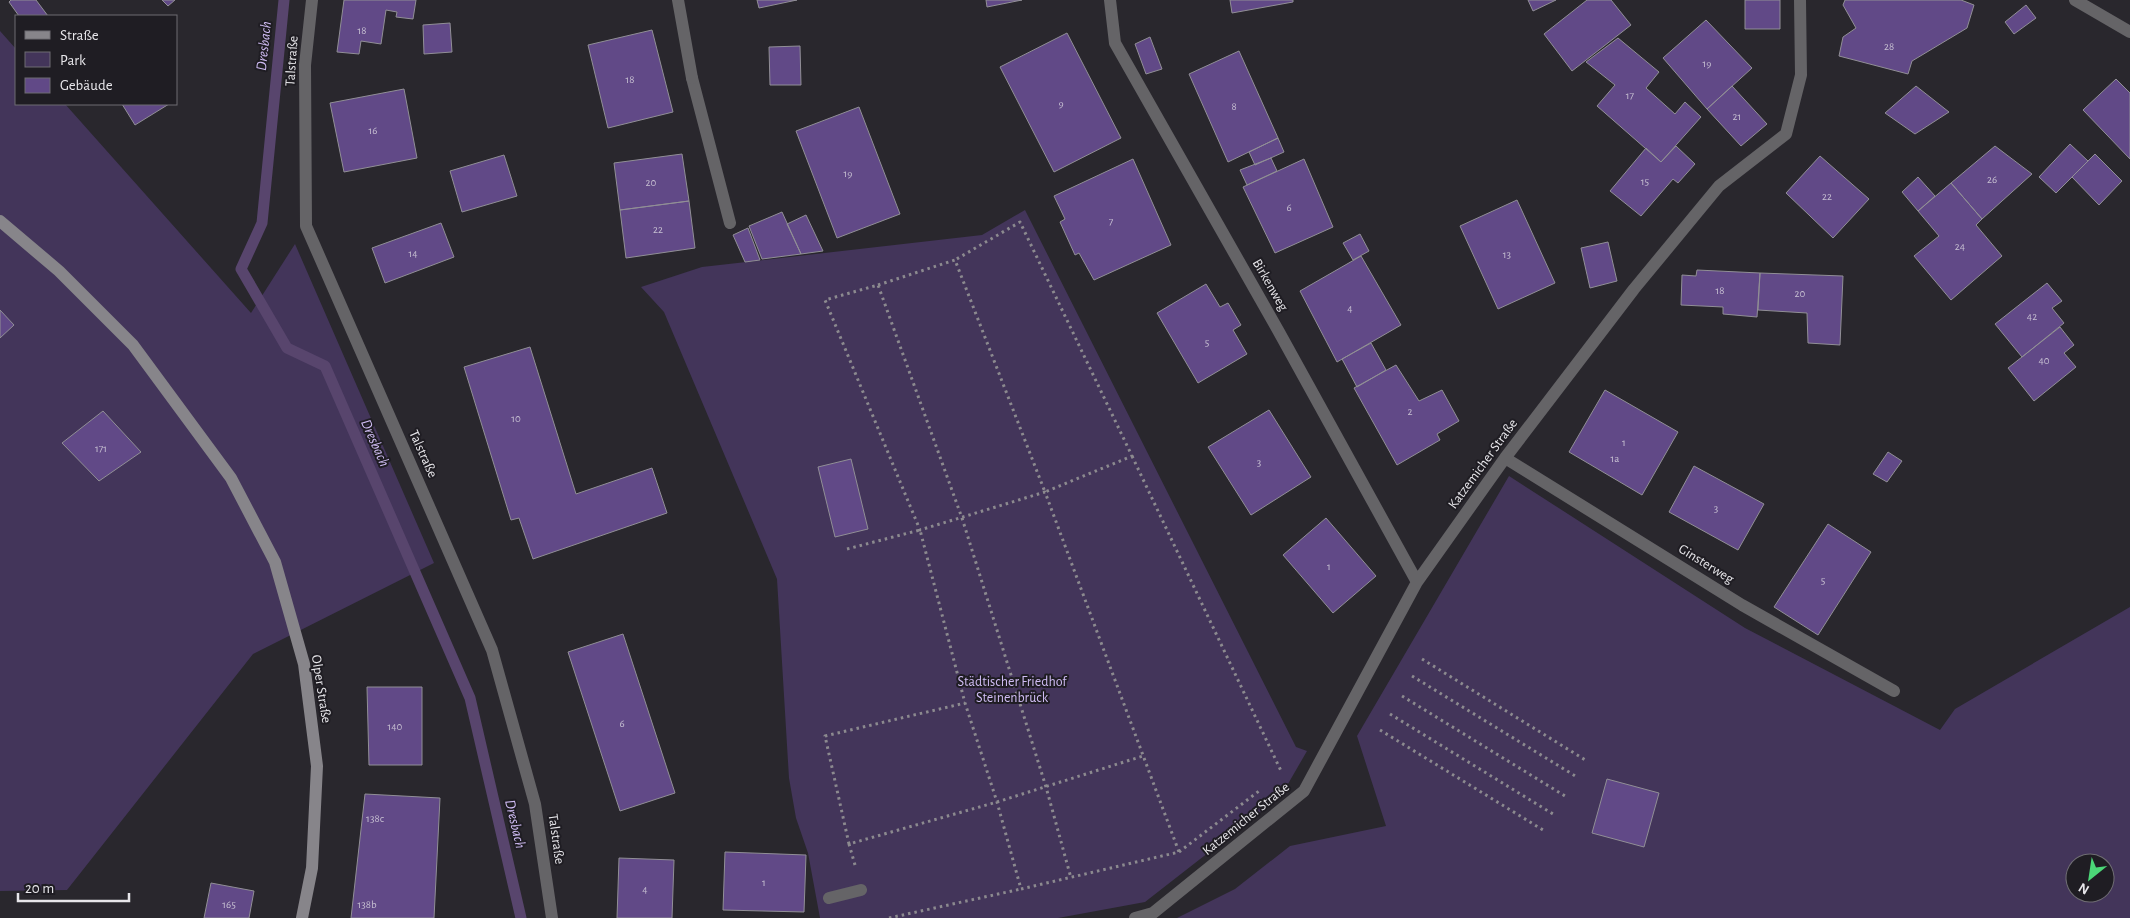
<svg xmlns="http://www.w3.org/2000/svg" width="2130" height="918" font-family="'Alegreya Sans',sans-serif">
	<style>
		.green { fill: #43355a; fill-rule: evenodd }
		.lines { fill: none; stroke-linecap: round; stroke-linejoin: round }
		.stream { stroke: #58456d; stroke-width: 11 }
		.building { fill: #614987; stroke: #918f96 }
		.path { stroke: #8c8a8f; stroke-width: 3; stroke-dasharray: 2.5 4; stroke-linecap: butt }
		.service { stroke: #656467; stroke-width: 12 }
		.minor { stroke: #656467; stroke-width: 12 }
		.secondary { stroke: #87858a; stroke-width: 12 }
		.labels { text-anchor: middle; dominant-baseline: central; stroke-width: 4; stroke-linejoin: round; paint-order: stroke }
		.number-label { font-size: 11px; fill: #c6bfd1 }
		.street-label { font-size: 14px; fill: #e7e6ea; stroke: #1f1d23 }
		.park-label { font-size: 14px; fill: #cfbcf3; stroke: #1f1d23 }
		.water-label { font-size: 15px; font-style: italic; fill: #d0bdf4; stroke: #1f1d23 }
	</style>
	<rect width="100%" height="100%" fill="#29272d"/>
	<path class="green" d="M 0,31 L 16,49 L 16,104 L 65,104 L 251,313 L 295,244 L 434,563 L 253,654 L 67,890 L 0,891 Z
		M 1025,210 L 1296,747 L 1307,751 L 1281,796 L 1145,902 L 1058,918 L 820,918 L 808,853 L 796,818 L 789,778 L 777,579 L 664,312 L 641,287 L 702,267 L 982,235 Z
		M 1509,476 L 1745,628 L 1940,730 L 1955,709 L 2130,607 L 2130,918 L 1177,918 L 1235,889 L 1290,846 L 1386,826 L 1357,736 ZM 2075,863 L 2105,863 L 2105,893 L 2075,893 Z"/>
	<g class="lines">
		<path class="stream" d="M 284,0 L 262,223 L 241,269 L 287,348 L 325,366 L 470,698 L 521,918"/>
	</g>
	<path class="building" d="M 11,0 L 36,0 L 48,16 L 19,16 L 9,2 Z
		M 162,0 L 175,0 L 168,6 Z
		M 344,0 L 416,0 L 413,19 L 396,17 L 397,12 L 386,10 L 381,44 L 361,41 L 359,54 L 337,52 Z
		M 757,0 L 797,0 L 759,8 Z
		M 986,0 L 1022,0 L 987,7 Z
		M 1230,0 L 1293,0 L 1293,2 L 1232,13 Z
		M 1528,0 L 1556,0 L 1533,11 Z
		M 1587,0 L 1611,0 L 1631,25 L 1572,71 L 1544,34 Z
		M 1745,0 L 1780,0 L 1780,29 L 1745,29 Z
		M 1845,0 L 1961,0 L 1974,5 L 1967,28 L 1912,61 L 1908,74 L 1839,56 L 1843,37 L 1856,28 L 1843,5 Z
		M 2026,5 L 2036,18 L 2014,34 L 2005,22 Z
		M 1706,20 L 1752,68 L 1707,109 L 1663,58 Z
		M 450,23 L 452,52 L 424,54 L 423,25 Z
		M 652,30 L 673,112 L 608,128 L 588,45 Z
		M 1067,33 L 1121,138 L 1054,172 L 1000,67 Z
		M 1150,37 L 1162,69 L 1146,74 L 1135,44 Z
		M 1618,38 L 1659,72 L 1646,88 L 1675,114 L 1685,102 L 1701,117 L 1661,162 L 1597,106 L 1615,85 L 1586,62 Z
		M 800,46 L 801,85 L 770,85 L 769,47 Z
		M 1239,51 L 1278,138 L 1228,162 L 1189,74 Z
		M 2116,79 L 2130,93 L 2130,159 L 2083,110 Z
		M 1732,86 L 1767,124 L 1741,146 L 1707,109 Z
		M 1916,86 L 1949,112 L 1915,134 L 1885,113 Z
		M 404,89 L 417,158 L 344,172 L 330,103 Z
		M 122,104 L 169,104 L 135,125 Z
		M 859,107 L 900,214 L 837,238 L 796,131 Z
		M 1278,138 L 1284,152 L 1255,165 L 1249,152 Z
		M 2070,144 L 2088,161 L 2056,193 L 2039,177 Z
		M 1676,146 L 1695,164 L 1678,183 L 1673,179 L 1641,216 L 1610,191 L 1646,148 L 1661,162 Z
		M 1995,146 L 2032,174 L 1982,219 L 1951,183 Z
		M 682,154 L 689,201 L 620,210 L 614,163 Z
		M 2095,154 L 2122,181 L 2099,205 L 2072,177 Z
		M 504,155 L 517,196 L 462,212 L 450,171 Z
		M 1820,156 L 1869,199 L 1833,238 L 1786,193 Z
		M 1271,158 L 1277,171 L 1247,185 L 1240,170 Z
		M 1133,159 L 1171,245 L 1094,280 L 1079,253 L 1075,255 L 1060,222 L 1065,219 L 1054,196 Z
		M 1304,159 L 1333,227 L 1275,253 L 1243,187 Z
		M 1918,177 L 1935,196 L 1918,211 L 1902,192 Z
		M 1951,183 L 1982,219 L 1976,225 L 2002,256 L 1951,300 L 1914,256 L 1939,236 L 1918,211 Z
		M 1517,200 L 1555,283 L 1498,309 L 1460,226 Z
		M 689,201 L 695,248 L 626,258 L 620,210 Z
		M 782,212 L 801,254 L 762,259 L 749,226 Z
		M 806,215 L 823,251 L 801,254 L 787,224 Z
		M 441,223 L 454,257 L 385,283 L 372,248 Z
		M 748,228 L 760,260 L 745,262 L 733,235 Z
		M 1360,234 L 1369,251 L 1353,260 L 1343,243 Z
		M 1608,242 L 1617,281 L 1590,288 L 1581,248 Z
		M 1361,256 L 1401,325 L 1337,362 L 1300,291 Z
		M 1697,270 L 1760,273 L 1757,317 L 1723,314 L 1723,307 L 1681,305 L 1682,275 L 1696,276 Z
		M 1760,273 L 1843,276 L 1840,345 L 1808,343 L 1807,313 L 1758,310 Z
		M 2047,283 L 2062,301 L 2052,308 L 2064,323 L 2022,357 L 1995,324 Z
		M 1206,284 L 1220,307 L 1228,303 L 1241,325 L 1233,330 L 1247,354 L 1198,383 L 1157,313 Z
		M 0,310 L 14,325 L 0,338 Z
		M 2060,327 L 2074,345 L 2064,353 L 2076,367 L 2034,401 L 2008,368 Z
		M 1371,343 L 1386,370 L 1357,387 L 1342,359 Z
		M 530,347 L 576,494 L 652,468 L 667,513 L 533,559 L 519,518 L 511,520 L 464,367 Z
		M 1396,365 L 1419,401 L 1442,390 L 1459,421 L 1437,434 L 1440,440 L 1397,465 L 1354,388 Z
		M 1605,390 L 1678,432 L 1642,495 L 1569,452 Z
		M 1269,410 L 1311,477 L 1251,515 L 1208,447 Z
		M 103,411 L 141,452 L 99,481 L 62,443 Z
		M 1888,452 L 1902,461 L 1887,482 L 1873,474 Z
		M 851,459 L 868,529 L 835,537 L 818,467 Z
		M 1694,466 L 1764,504 L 1738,550 L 1669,512 Z
		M 1326,518 L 1376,576 L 1333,613 L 1283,555 Z
		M 1828,524 L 1871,552 L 1818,635 L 1774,607 Z
		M 623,634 L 675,793 L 620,811 L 568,652 Z
		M 367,687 L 422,687 L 422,765 L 369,765 Z
		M 1607,779 L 1659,793 L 1644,847 L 1592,833 Z
		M 365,794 L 440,798 L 434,918 L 351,918 Z
		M 725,852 L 806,855 L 804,912 L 723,910 Z
		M 619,858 L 674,860 L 672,918 L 617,918 Z
		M 211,883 L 254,891 L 249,918 L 204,918 Z"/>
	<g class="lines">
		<path class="path" d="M 878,285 L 955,260 L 1045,492 L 1132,456 L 1020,222 L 955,260
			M 1132,456 L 1282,773
			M 847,549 L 920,530 L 965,703 L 997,802 L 1021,889 L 1179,852 L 1045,492 L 920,530 L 825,300 L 878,285 L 962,518 L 1046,787 L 1071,878
			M 1422,659 L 1587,761
			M 1412,676 L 1577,777
			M 1402,696 L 1565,796
			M 1390,714 L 1553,814
			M 1380,730 L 1543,830
			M 849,844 L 825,736 L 965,703
			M 1179,852 L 1259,791
			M 855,865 L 849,844 L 997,802 L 1143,756
			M 889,918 L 1021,889"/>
		<path class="service" d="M 692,78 L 730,223
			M 829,898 L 861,890"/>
		<path class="minor" d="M 312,0 L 305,65 L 306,226 L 492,650 L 535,804 L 552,918
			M 678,0 L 692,78
			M 1110,0 L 1115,43 L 1279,332 L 1417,582
			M 2075,0 L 2130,32
			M 1505,458 L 1742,605 L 1894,691
			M 1135,918 L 1153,913 L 1304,791 L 1417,582 L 1505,458 L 1634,289 L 1719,186 L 1786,134 L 1801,75 L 1800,0"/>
		<path class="secondary" d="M 0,221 L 59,271 L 133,345 L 231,478 L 275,562 L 304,664 L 317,766 L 312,868 L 302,918"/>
	</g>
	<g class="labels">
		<g class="number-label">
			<text x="362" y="30">18</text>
			<text x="1889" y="46">28</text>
			<text x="1707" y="63">19</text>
			<text x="630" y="79">18</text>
			<text x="1630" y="95">17</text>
			<text x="1061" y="103">9</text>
			<text x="1234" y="106">8</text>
			<text x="1737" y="116">21</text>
			<text x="373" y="130">16</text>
			<text x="848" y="173">19</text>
			<text x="1992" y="179">26</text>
			<text x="1645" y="181">15</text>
			<text x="651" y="182">20</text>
			<text x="1827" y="196">22</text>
			<text x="1289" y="207">6</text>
			<text x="1111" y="221">7</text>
			<text x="658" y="229">22</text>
			<text x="1960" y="246">24</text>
			<text x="413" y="253">14</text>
			<text x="1507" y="254">13</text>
			<text x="1720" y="290">18</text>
			<text x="1800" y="293">20</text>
			<text x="1350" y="308">4</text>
			<text x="2032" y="316">42</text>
			<text x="1207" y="342">5</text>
			<text x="2044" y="360">40</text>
			<text x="1410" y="411">2</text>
			<text x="516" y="418">10</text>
			<text x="1624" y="442">1</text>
			<text x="101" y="448">171</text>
			<text x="1615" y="458">1a</text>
			<text x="1259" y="462">3</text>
			<text x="1716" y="508">3</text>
			<text x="1329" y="566">1</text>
			<text x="1823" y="580">5</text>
			<text x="622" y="723">6</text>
			<text x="395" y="726">140</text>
			<text x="375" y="818">138c</text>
			<text x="764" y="882">1</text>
			<text x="645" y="889">4</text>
			<text x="229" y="904">165</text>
			<text x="367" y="904">138b</text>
		</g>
		<g class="street-label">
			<text transform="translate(292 61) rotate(-86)">Talstraße</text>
			<text transform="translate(1270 285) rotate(60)">Birkenweg</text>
			<text transform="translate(423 454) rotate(66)">Talstraße</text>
			<text transform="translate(1483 464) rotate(-54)">Katzemicher Straße</text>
			<text transform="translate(1706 564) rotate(32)">Ginsterweg</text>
			<text transform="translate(321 689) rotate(81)">Olper Straße</text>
			<text transform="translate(1246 819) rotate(-39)">Katzemicher Straße</text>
			<text transform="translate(556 839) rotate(82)">Talstraße</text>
		</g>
		<g class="park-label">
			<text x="1012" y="682">Städtischer Friedhof<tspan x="1012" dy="16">Steinenbrück</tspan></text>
		</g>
		<g class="water-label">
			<text transform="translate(264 46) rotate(-84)">Dresbach</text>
			<text transform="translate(375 443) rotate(66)">Dresbach</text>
			<text transform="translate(515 824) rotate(77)">Dresbach</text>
		</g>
	</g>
	<rect x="15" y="15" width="162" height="90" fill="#1f1d23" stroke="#6f6d73"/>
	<rect x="25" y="31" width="25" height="8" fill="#87858a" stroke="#6f6d73"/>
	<text x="60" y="40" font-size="15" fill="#e7e6ea">Straße</text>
	<rect x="25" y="52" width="25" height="15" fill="#43355a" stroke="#6f6d73"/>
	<text x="60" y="65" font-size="15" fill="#e7e6ea">Park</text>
	<rect x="25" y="78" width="25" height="15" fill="#614987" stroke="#6f6d73"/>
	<text x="60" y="90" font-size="15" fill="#e7e6ea">Gebäude</text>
	<g transform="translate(2090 878) rotate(210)"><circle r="24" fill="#1f1d23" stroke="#6f6d73"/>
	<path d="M0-4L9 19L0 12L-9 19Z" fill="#4bd677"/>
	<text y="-8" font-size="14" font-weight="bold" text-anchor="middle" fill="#e7e6ea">N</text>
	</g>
	<path d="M18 893v8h111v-8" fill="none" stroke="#e7e6ea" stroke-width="2.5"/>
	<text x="25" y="893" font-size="15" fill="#e7e6ea" stroke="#1f1d23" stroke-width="4" paint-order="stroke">20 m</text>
</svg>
